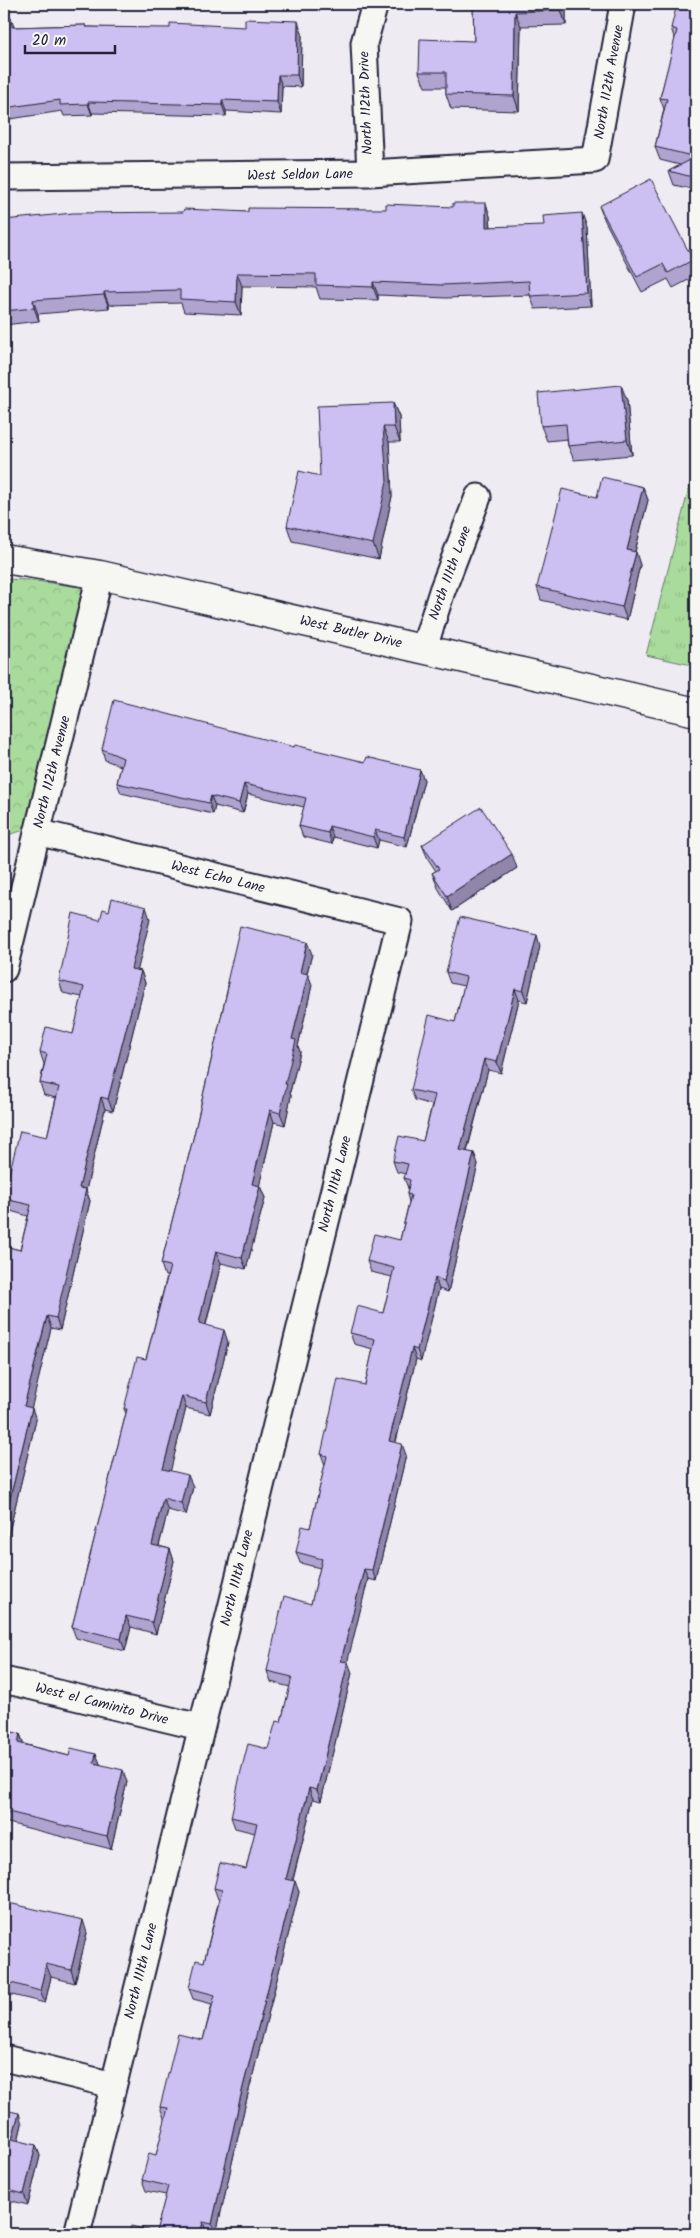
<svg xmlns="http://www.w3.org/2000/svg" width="700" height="2238" font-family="Kalam,sans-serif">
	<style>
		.grass { fill: url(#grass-tufts); stroke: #667e6c }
		.park { fill: url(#park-crowns); stroke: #667e6c }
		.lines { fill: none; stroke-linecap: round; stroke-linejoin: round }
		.street-casing { stroke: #22223b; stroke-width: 29 }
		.secondary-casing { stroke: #22223b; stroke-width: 31 }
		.street { stroke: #f6f6f2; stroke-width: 25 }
		.secondary { stroke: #f6f6f2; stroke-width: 28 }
		.wall { fill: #afa4cf; stroke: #22223b }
		.shaded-wall { fill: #8f86a9; stroke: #22223b }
		.building { fill: #ccbff1; stroke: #22223b }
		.labels { text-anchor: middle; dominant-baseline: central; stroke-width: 4; stroke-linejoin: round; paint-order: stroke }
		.street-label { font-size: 14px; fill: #22223b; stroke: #f6f6f2 }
	</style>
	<defs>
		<pattern id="grass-tufts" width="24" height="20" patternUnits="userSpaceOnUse" patternTransform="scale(1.25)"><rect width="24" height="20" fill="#a9db9c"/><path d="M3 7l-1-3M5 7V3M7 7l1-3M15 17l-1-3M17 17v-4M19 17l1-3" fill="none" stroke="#91bc87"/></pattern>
		<pattern id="park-crowns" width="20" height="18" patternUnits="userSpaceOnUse" patternTransform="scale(1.25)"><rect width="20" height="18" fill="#a9db9c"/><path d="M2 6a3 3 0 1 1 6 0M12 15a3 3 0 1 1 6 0" fill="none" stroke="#91bc87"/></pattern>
	</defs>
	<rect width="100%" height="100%" fill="#eeebf2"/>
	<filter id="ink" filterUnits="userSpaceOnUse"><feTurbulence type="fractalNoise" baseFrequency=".02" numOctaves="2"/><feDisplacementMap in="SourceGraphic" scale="10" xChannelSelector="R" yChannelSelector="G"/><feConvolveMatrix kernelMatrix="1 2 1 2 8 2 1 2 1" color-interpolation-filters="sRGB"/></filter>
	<g filter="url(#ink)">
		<path class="grass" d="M 696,461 L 696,666 L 646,655 Z"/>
		<path class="park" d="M 4,579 L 29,580 L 86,588 L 28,829 L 4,836 Z"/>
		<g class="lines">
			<defs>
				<path id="street" d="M 370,173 L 364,43 L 375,4
					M 4,177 L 370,173 L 595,160 L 623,4
					M 424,648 L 442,591 L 478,497
					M 37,832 L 400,921 L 77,2234
					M 4,969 L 100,575
					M 4,1680 L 200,1727
					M 4,2058 L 113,2085"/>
				<path id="secondary" d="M 4,559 L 100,575 L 696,712"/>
			</defs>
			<use href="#street" class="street-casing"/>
			<use href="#secondary" class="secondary-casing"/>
			<use href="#street" class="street"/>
			<use href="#secondary" class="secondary"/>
		</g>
		<path class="wall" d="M 473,4 L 566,4 L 566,25 L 521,26 L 519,111 L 451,109 L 446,94 L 446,87 L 425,87 L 419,72 L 474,41 Z
			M 696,4 L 696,190 L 674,185 L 669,171 L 680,165 L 660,160 L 655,147 L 664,109 L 660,98 L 675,40 L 671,28 Z
			M 11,18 L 14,27 L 86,25 L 87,27 L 302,33 L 301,87 L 282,86 L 281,114 L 226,111 L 226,116 L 92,113 L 92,115 L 64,116 L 62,111 L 4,120 L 4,19 Z
			M 599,206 L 693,260 L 696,268 L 696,276 L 673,288 L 668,279 L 642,292 L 605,221 Z
			M 248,212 L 490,216 L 491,227 L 587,227 L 591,306 L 535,309 L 530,295 L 446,298 L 378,295 L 378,300 L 320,299 L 316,287 L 242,286 L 241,315 L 184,312 L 181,303 L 109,305 L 109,308 L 38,314 L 39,321 L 4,325 L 4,220 Z
			M 627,400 L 632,455 L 574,460 L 568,446 L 567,439 L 547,441 L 541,426 Z
			M 393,403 L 399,417 L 400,442 L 389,442 L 392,496 L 379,559 L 292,541 L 287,526 L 320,476 Z
			M 643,487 L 648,500 L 635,552 L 640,565 L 627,620 L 541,600 L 537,587 L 597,497 Z
			M 294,747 L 365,762 L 420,770 L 424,780 L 407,847 L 379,840 L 377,848 L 333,837 L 332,844 L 303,837 L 299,826 L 304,807 L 248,794 L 243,813 L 215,806 L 213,814 L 121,793 L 117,783 L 121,766 L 105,760 L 102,749 Z
			M 422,845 L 517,868 L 452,911 L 438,888 L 432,873 L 436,871 L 428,859 Z
			M 150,919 L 137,970 L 141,971 L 145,983 L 113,1111 L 105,1109 L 86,1190 L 90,1201 L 60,1330 L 51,1328 L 31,1408 L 36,1420 L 4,1553 L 4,1246 L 20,1250 L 28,1216 L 7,1210 L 4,1201 L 4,1194 L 47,1137 L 56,1098 L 44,1095 L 40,1083 L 44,1064 L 40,1052 L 73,1034 L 82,997 L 63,993 L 59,981 L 100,920 Z
			M 540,946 L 527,1002 L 519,1000 L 501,1073 L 488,1070 L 467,1152 L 474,1153 L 478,1164 L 448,1292 L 439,1289 L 421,1361 L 416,1359 L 396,1442 L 406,1455 L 376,1581 L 368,1579 L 347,1662 L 352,1673 L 321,1801 L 313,1799 L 293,1880 L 299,1892 L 244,2110 L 216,2234 L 207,2233 L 156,2232 L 166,2195 L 146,2191 L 142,2180 L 156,2155 L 166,2118 L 164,2118 L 160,2107 L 203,2040 L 212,2004 L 193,1999 L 189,1988 L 204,1962 L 219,1899 L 218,1899 L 214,1888 L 246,1869 L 255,1833 L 235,1828 L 231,1817 L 268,1749 L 281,1722 L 290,1687 L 271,1682 L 267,1671 L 311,1604 L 320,1568 L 300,1563 L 296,1552 L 310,1528 L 325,1465 L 321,1454 L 365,1385 L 373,1349 L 354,1344 L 350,1333 L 383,1313 L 392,1277 L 371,1272 L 367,1261 L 400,1240 L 409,1202 L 407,1194 L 408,1188 L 404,1178 L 406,1174 L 397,1172 L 393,1161 L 423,1141 L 432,1105 L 415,1100 L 411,1090 L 455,1022 L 464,986 L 450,983 L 446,972 Z
			M 312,954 L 307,973 L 312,985 L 298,1046 L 300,1052 L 290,1092 L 291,1096 L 285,1125 L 274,1122 L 259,1186 L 260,1186 L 265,1198 L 246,1269 L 221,1263 L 206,1325 L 228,1342 L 210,1414 L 186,1408 L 170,1471 L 193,1487 L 186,1515 L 168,1510 L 159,1546 L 170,1549 L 174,1561 L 156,1634 L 131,1627 L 125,1651 L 76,1638 L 72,1627 L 126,1413 L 124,1409 L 146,1359 L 167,1276 L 165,1276 L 161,1264 L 193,1139 L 228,987 L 227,982 Z
			M 4,1730 L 20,1734 L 24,1744 L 69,1756 L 96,1754 L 100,1764 L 127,1782 L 111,1849 L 4,1822 Z
			M 4,1902 L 87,1933 L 75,1983 L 51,1977 L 45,2003 L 4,1993 Z
			M 4,2110 L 22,2124 L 18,2141 L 36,2145 L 40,2156 L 28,2205 L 4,2199 Z"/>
		<path class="shaded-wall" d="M 561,4 L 566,4 L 566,25 L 561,10 Z
			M 515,12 L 521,26 L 519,111 L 514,96 Z
			M 298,21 L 302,33 L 301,87 L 297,75 Z
			M 278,75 L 282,86 L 281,114 L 277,102 Z
			M 222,100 L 226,111 L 226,116 L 222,105 Z
			M 88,102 L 92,113 L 92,115 L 88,104 Z
			M 486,203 L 490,216 L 491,240 L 486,227 Z
			M 582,213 L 587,227 L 591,306 L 587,293 Z
			M 237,273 L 242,286 L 241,315 L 236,302 Z
			M 373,282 L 378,295 L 378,300 L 373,287 Z
			M 104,292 L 109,305 L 109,308 L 104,295 Z
			M 33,300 L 38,314 L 39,321 L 34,308 Z
			M 621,385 L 627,400 L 632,455 L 627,440 Z
			M 393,403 L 399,417 L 400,442 L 394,427 Z
			M 383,427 L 389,442 L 392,496 L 379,559 L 373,544 Z
			M 643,487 L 648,500 L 632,563 L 627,550 Z
			M 636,552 L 640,565 L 627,620 L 622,607 Z
			M 420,770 L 424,780 L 407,847 L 404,837 Z
			M 244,784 L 248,794 L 243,813 L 239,803 Z
			M 211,796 L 215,806 L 213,814 L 209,803 Z
			M 329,826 L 333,837 L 332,844 L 328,833 Z
			M 375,830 L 379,840 L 377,848 L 373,837 Z
			M 512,854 L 517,868 L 452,911 L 447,896 Z
			M 146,907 L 150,919 L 135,981 L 131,969 Z
			M 537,935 L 540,946 L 527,1002 L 523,991 Z
			M 307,942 L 312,954 L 304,984 L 300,972 Z
			M 141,971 L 145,983 L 113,1111 L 108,1099 Z
			M 308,974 L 312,985 L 298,1046 L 300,1052 L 290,1092 L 291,1096 L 285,1125 L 280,1113 L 285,1084 L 292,1039 Z
			M 515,989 L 519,1000 L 501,1073 L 497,1062 Z
			M 484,1059 L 488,1070 L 464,1161 L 460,1150 Z
			M 101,1097 L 105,1109 L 86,1190 L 90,1201 L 60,1330 L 56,1318 L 79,1188 Z
			M 270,1110 L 274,1122 L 257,1196 L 252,1184 Z
			M 474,1153 L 478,1164 L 448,1292 L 444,1281 Z
			M 260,1186 L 265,1198 L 246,1269 L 242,1258 Z
			M 216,1251 L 221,1263 L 203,1335 L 199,1323 Z
			M 435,1278 L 439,1289 L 421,1361 L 417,1350 Z
			M 47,1316 L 51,1328 L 29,1418 L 24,1406 Z
			M 224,1330 L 228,1342 L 210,1414 L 206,1402 Z
			M 412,1348 L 416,1359 L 393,1452 L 389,1441 Z
			M 182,1396 L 186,1408 L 168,1481 L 163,1469 Z
			M 32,1408 L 36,1420 L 4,1553 L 4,1523 Z
			M 402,1444 L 406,1455 L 376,1581 L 372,1570 Z
			M 188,1475 L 193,1487 L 186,1515 L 181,1503 Z
			M 163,1498 L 168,1510 L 156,1557 L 152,1545 Z
			M 170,1549 L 174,1561 L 156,1634 L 152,1622 Z
			M 364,1569 L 368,1579 L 345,1672 L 341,1661 Z
			M 126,1616 L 131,1627 L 125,1651 L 121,1639 Z
			M 348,1662 L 352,1673 L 321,1801 L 317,1790 Z
			M 20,1734 L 24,1746 L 18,1743 Z
			M 96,1754 L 101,1766 L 94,1763 Z
			M 123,1770 L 127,1782 L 111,1849 L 107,1836 Z
			M 309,1788 L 313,1799 L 290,1890 L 286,1879 Z
			M 295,1881 L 299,1892 L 244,2110 L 216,2234 L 212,2224 L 240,2099 Z
			M 83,1920 L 87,1933 L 75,1983 L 71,1970 Z
			M 46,1964 L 51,1977 L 45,2003 L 40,1991 Z
			M 19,2113 L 22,2124 L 16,2150 L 12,2139 Z
			M 36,2145 L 40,2156 L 28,2205 L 24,2194 Z
			M 203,2222 L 207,2233 L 207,2234 L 200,2234 Z"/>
		<path class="building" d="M 473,4 L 561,4 L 561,10 L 515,12 L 514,96 L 446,94 L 446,72 L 419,72 L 420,39 L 474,41 Z
			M 677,4 L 696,4 L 696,157 L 655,147 L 667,99 L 660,98 L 677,30 L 671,28 Z
			M 11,18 L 12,27 L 86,25 L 86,27 L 170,28 L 170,23 L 245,27 L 245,19 L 298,21 L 297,75 L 278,75 L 277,102 L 222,100 L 222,105 L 88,102 L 88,104 L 60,105 L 60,100 L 4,108 L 4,19 Z
			M 696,157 L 696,178 L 669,171 Z
			M 651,179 L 693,260 L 668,273 L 663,264 L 637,277 L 599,206 Z
			M 453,203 L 486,203 L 486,227 L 544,225 L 543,216 L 582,213 L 587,293 L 530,296 L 529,281 L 442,285 L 373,282 L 373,287 L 316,285 L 316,274 L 237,273 L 236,302 L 180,299 L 180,290 L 104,292 L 104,295 L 33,300 L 34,308 L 4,311 L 4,220 L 73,213 L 183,212 L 184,209 L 248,212 L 248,208 L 386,209 L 386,204 L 453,207 Z
			M 621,385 L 627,440 L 568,446 L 566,424 L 541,426 L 538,393 Z
			M 393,403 L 394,427 L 383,427 L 387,481 L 373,544 L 287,526 L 299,471 L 320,476 L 317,406 Z
			M 602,477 L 643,487 L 627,550 L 636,552 L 622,607 L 537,587 L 562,489 L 597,497 Z
			M 114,700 L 294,747 L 295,745 L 365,762 L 367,757 L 420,770 L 404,837 L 375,830 L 373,837 L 329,826 L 328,833 L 299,826 L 306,798 L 244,784 L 239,803 L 211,796 L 209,803 L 117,783 L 123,758 L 102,749 Z
			M 481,807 L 512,854 L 447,896 L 432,873 L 439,869 L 422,845 Z
			M 112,898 L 146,907 L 131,969 L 141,971 L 108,1099 L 101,1097 L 79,1188 L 86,1189 L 56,1318 L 47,1316 L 24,1406 L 32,1408 L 4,1523 L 4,1246 L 20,1250 L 31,1205 L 4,1199 L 4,1194 L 20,1131 L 47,1137 L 59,1087 L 40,1083 L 47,1054 L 40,1052 L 46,1027 L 73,1034 L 84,987 L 59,981 L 73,913 L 100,920 L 103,909 L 109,911 Z
			M 460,917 L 537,935 L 523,991 L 515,989 L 497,1062 L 484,1059 L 460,1150 L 474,1153 L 444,1281 L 435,1278 L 417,1350 L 412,1348 L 389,1441 L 402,1444 L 372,1570 L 364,1569 L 341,1661 L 348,1662 L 317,1790 L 309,1788 L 286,1879 L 295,1881 L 240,2099 L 212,2224 L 203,2222 L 200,2234 L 128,2234 L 131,2226 L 156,2232 L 168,2186 L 142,2180 L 149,2153 L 156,2155 L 168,2108 L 160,2107 L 178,2034 L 203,2040 L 215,1995 L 189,1988 L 196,1960 L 204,1962 L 222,1890 L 214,1888 L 220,1863 L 246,1869 L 257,1823 L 231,1817 L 241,1771 L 248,1744 L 268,1749 L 276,1721 L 281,1722 L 292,1677 L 267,1671 L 277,1625 L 284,1596 L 311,1604 L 322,1559 L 296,1552 L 302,1526 L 310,1528 L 327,1456 L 321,1454 L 338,1379 L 365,1385 L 375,1339 L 350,1333 L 357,1306 L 383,1313 L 394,1268 L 367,1261 L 374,1234 L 400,1240 L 411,1195 L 407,1194 L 410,1180 L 404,1178 L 408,1164 L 393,1161 L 399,1136 L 423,1141 L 435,1095 L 411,1090 L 429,1015 L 455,1022 L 466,977 L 446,972 Z
			M 240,926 L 307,942 L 300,972 L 308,974 L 292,1039 L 296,1040 L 285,1084 L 287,1084 L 280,1113 L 270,1110 L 252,1184 L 260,1186 L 242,1258 L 216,1251 L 199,1323 L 224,1330 L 206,1402 L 182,1396 L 163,1469 L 188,1475 L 181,1503 L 163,1498 L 152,1545 L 170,1549 L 152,1622 L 126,1616 L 121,1639 L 72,1627 L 127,1409 L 124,1409 L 137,1357 L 146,1359 L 170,1266 L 161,1264 L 193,1139 L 229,983 L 227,982 Z
			M 4,1730 L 20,1734 L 18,1743 L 69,1756 L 71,1748 L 96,1754 L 94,1763 L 123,1770 L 107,1836 L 4,1811 Z
			M 4,1902 L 83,1920 L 71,1970 L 46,1964 L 40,1991 L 4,1981 Z
			M 4,2110 L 19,2113 L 12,2139 L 36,2145 L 24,2194 L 4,2189 Z"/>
	</g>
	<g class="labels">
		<g class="street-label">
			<text transform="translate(609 82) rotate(-80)">North 112th Avenue</text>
			<text transform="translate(366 103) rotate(-92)">North 112th Drive</text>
			<text transform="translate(300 175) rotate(-1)">West Seldon Lane</text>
			<text transform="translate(450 573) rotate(-70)">North 111th Lane</text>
			<text transform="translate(351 632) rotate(13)">West Butler Drive</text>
			<text transform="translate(52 772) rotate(-76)">North 112th Avenue</text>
			<text transform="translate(218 877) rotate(14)">West Echo Lane</text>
			<text transform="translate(335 1184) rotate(-76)">North 111th Lane</text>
			<text transform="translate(237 1578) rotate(-76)">North 111th Lane</text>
			<text transform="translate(102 1704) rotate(14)">West el Caminito Drive</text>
			<text transform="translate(141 1971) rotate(-76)">North 111th Lane</text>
		</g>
	</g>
	<rect width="700" height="2238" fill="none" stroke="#f6f6f2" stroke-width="20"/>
	<rect x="10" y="10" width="680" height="2218" fill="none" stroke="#22223b" stroke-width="2" filter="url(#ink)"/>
	<path d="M25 45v8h90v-8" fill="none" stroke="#22223b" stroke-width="2.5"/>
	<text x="32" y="45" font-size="15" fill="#22223b" stroke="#f6f6f2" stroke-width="4" paint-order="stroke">20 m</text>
</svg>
